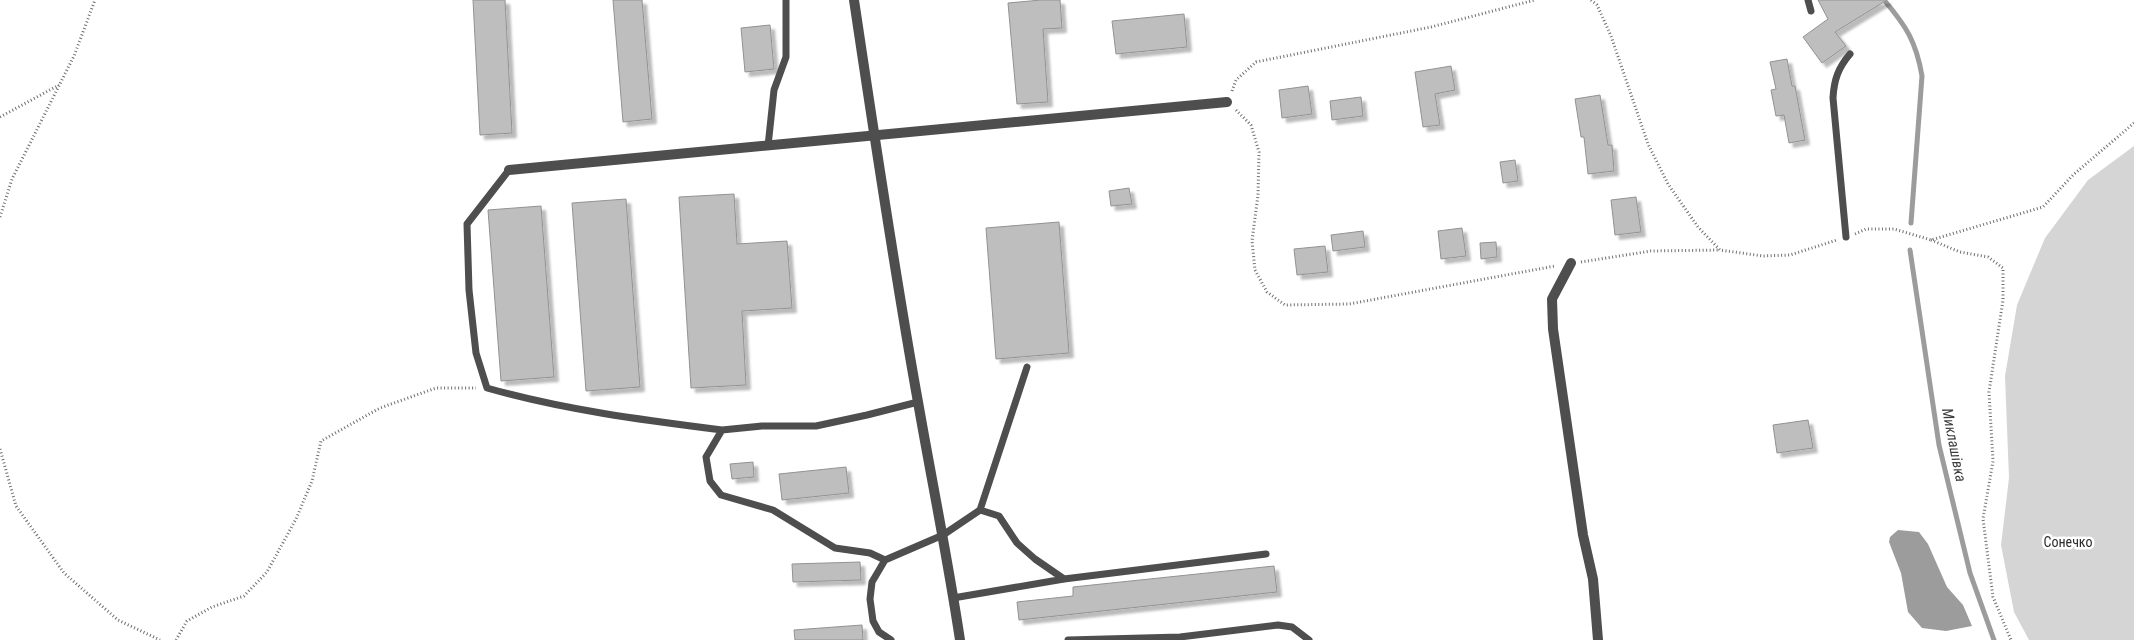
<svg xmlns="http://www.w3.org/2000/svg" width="2134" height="640" font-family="'Roboto Condensed',sans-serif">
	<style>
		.green { fill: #d5d5d5 }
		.water { fill: #9c9c9c }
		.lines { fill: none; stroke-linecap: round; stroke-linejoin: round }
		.stream { stroke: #9c9c9c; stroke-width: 5 }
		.building { fill: #bebebe; stroke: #929292; filter: url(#shadow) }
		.path { stroke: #707070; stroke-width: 3; stroke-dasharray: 1 2.5; stroke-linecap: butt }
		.service { stroke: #4e4e4e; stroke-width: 7 }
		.minor { stroke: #4e4e4e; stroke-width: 10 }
		.tertiary { stroke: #4e4e4e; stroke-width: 10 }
		.labels { text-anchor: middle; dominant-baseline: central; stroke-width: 5; stroke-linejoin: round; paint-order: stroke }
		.park-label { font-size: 14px; fill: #2c2c2c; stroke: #fff }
		.water-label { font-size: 15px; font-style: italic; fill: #3d3d3d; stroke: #fff }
	</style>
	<defs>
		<filter id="shadow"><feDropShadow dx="4.5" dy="4.5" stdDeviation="1" flood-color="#0004"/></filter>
	</defs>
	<rect width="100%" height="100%" fill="#fff"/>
	<path class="green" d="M 2134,146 L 2134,640 L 2029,640 L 2014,612 L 2001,545 L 2009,478 L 2005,376 L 2017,305 L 2045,238 L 2088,180 Z"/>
	<path class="water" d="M 1898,530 L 1919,532 L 1928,544 L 1947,587 L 1963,605 L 1972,626 L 1946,631 L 1922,628 L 1908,612 L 1901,573 L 1889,542 L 1890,537 Z"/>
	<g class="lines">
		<path class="stream" d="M 1884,0 C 1906,26 1916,41 1922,76 L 1911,223
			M 1910,250 L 1939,445 L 1970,573 L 1994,640"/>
	</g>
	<path class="building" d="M 473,0 L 505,0 L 512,133 L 480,135 Z
		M 613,0 L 642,0 L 652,119 L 623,122 Z
		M 1041,0 L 1060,0 L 1062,28 L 1043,29 L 1048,102 L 1017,104 L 1008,3 Z
		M 1818,0 L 1887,0 L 1835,32 L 1846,46 L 1822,63 L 1803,37 L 1828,19 Z
		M 1184,14 L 1187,47 L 1116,54 L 1112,21 Z
		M 770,25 L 774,69 L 745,72 L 741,28 Z
		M 1787,59 L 1792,86 L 1795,86 L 1805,140 L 1789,143 L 1784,115 L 1776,116 L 1771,90 L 1776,89 L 1770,62 Z
		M 1451,66 L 1455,90 L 1435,94 L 1440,125 L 1423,127 L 1415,72 Z
		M 1308,86 L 1312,114 L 1282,118 L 1279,90 Z
		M 1600,95 L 1608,145 L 1612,145 L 1614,171 L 1588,174 L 1584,137 L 1581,137 L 1575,99 Z
		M 1361,97 L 1363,116 L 1332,120 L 1330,101 Z
		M 1515,160 L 1518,181 L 1503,183 L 1500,162 Z
		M 1129,188 L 1132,204 L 1111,206 L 1109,191 Z
		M 734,194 L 737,244 L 787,241 L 792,308 L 742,311 L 746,385 L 691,388 L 679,197 Z
		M 1636,197 L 1641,232 L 1615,235 L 1611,200 Z
		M 626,199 L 640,387 L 586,391 L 572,203 Z
		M 541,206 L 554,377 L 501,381 L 488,210 Z
		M 1059,222 L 1069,353 L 996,359 L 986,228 Z
		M 1462,228 L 1466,256 L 1441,259 L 1438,231 Z
		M 1363,231 L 1365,247 L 1333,251 L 1331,235 Z
		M 1496,242 L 1497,257 L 1481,259 L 1480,243 Z
		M 1325,246 L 1328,272 L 1297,275 L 1294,249 Z
		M 1808,420 L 1813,448 L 1777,453 L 1773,425 Z
		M 753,462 L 754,477 L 732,479 L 730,464 Z
		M 846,467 L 849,493 L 782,500 L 779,474 Z
		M 860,562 L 861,580 L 793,582 L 792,564 Z
		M 1274,566 L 1277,592 L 1019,620 L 1017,602 L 1073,596 L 1073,587 Z
		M 862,625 L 863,640 L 795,640 L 794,630 Z"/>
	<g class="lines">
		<path class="path" d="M 1591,0 L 1597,5 L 1611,36 L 1648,144 L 1668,184 L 1698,227 L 1720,250 L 1763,256 L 1790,255 L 1837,240
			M 1232,91 L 1236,80 L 1256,62 L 1431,27 L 1535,0
			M 1236,110 L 1251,125 L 1259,152 L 1258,195 L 1252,241 L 1255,270 L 1267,292 L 1285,305 L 1349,304 L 1555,266
			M 0,117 L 59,85
			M 0,217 L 12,179 L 74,56 L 95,0
			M 1855,234 L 1866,229 L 1894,229 L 1931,240 L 2043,207 L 2073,175 L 2134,123
			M 1931,240 L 1960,252 L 1988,257 L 2003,268 L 2003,300 L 1989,392 L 1993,461 L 1983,519 L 1993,597 L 2011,640
			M 1581,262 L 1651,251 L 1720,250
			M 0,449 L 16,506 L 64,573 L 118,620 L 160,640
			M 176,640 L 187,621 L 212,607 L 244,596 L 267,572 L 296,519 L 312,481 L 321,441 L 380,408 L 436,388 L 476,388"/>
		<path class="service" d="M 1808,0 L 1811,11
			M 768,146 L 774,90 L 786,57 L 786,0
			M 509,170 L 467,224 L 469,290 L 476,353 L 487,388 C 564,410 643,420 722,430
			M 1846,237 L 1833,98 C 1834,80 1838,68 1850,54
			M 918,402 L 867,415 L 816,426 L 762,426 L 722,430 L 706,457 L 710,481 L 721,495 L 773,510 L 835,548 L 870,553 L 885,560 L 943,535 L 980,510 L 1027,367
			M 980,510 L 999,516 L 1017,543 L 1035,559 L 1064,579
			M 885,560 L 872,582 L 870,599 L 873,621 L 879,632 L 891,640
			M 953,598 L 1064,579 L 1266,554
			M 1068,640 L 1180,637 L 1278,625 L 1292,627 L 1309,640"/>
		<path class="minor" d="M 509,170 L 1227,102
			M 1571,263 L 1552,299 L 1553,329 L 1583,535 L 1593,579 L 1598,640"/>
		<path class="tertiary" d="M 854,0 C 874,134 894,269 918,402 C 932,482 948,560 960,640"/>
	</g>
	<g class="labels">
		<g class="park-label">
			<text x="2068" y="542">Сонечко</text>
		</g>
		<g class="water-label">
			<text transform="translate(1954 445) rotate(79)">Миклашівка</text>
		</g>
	</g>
</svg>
